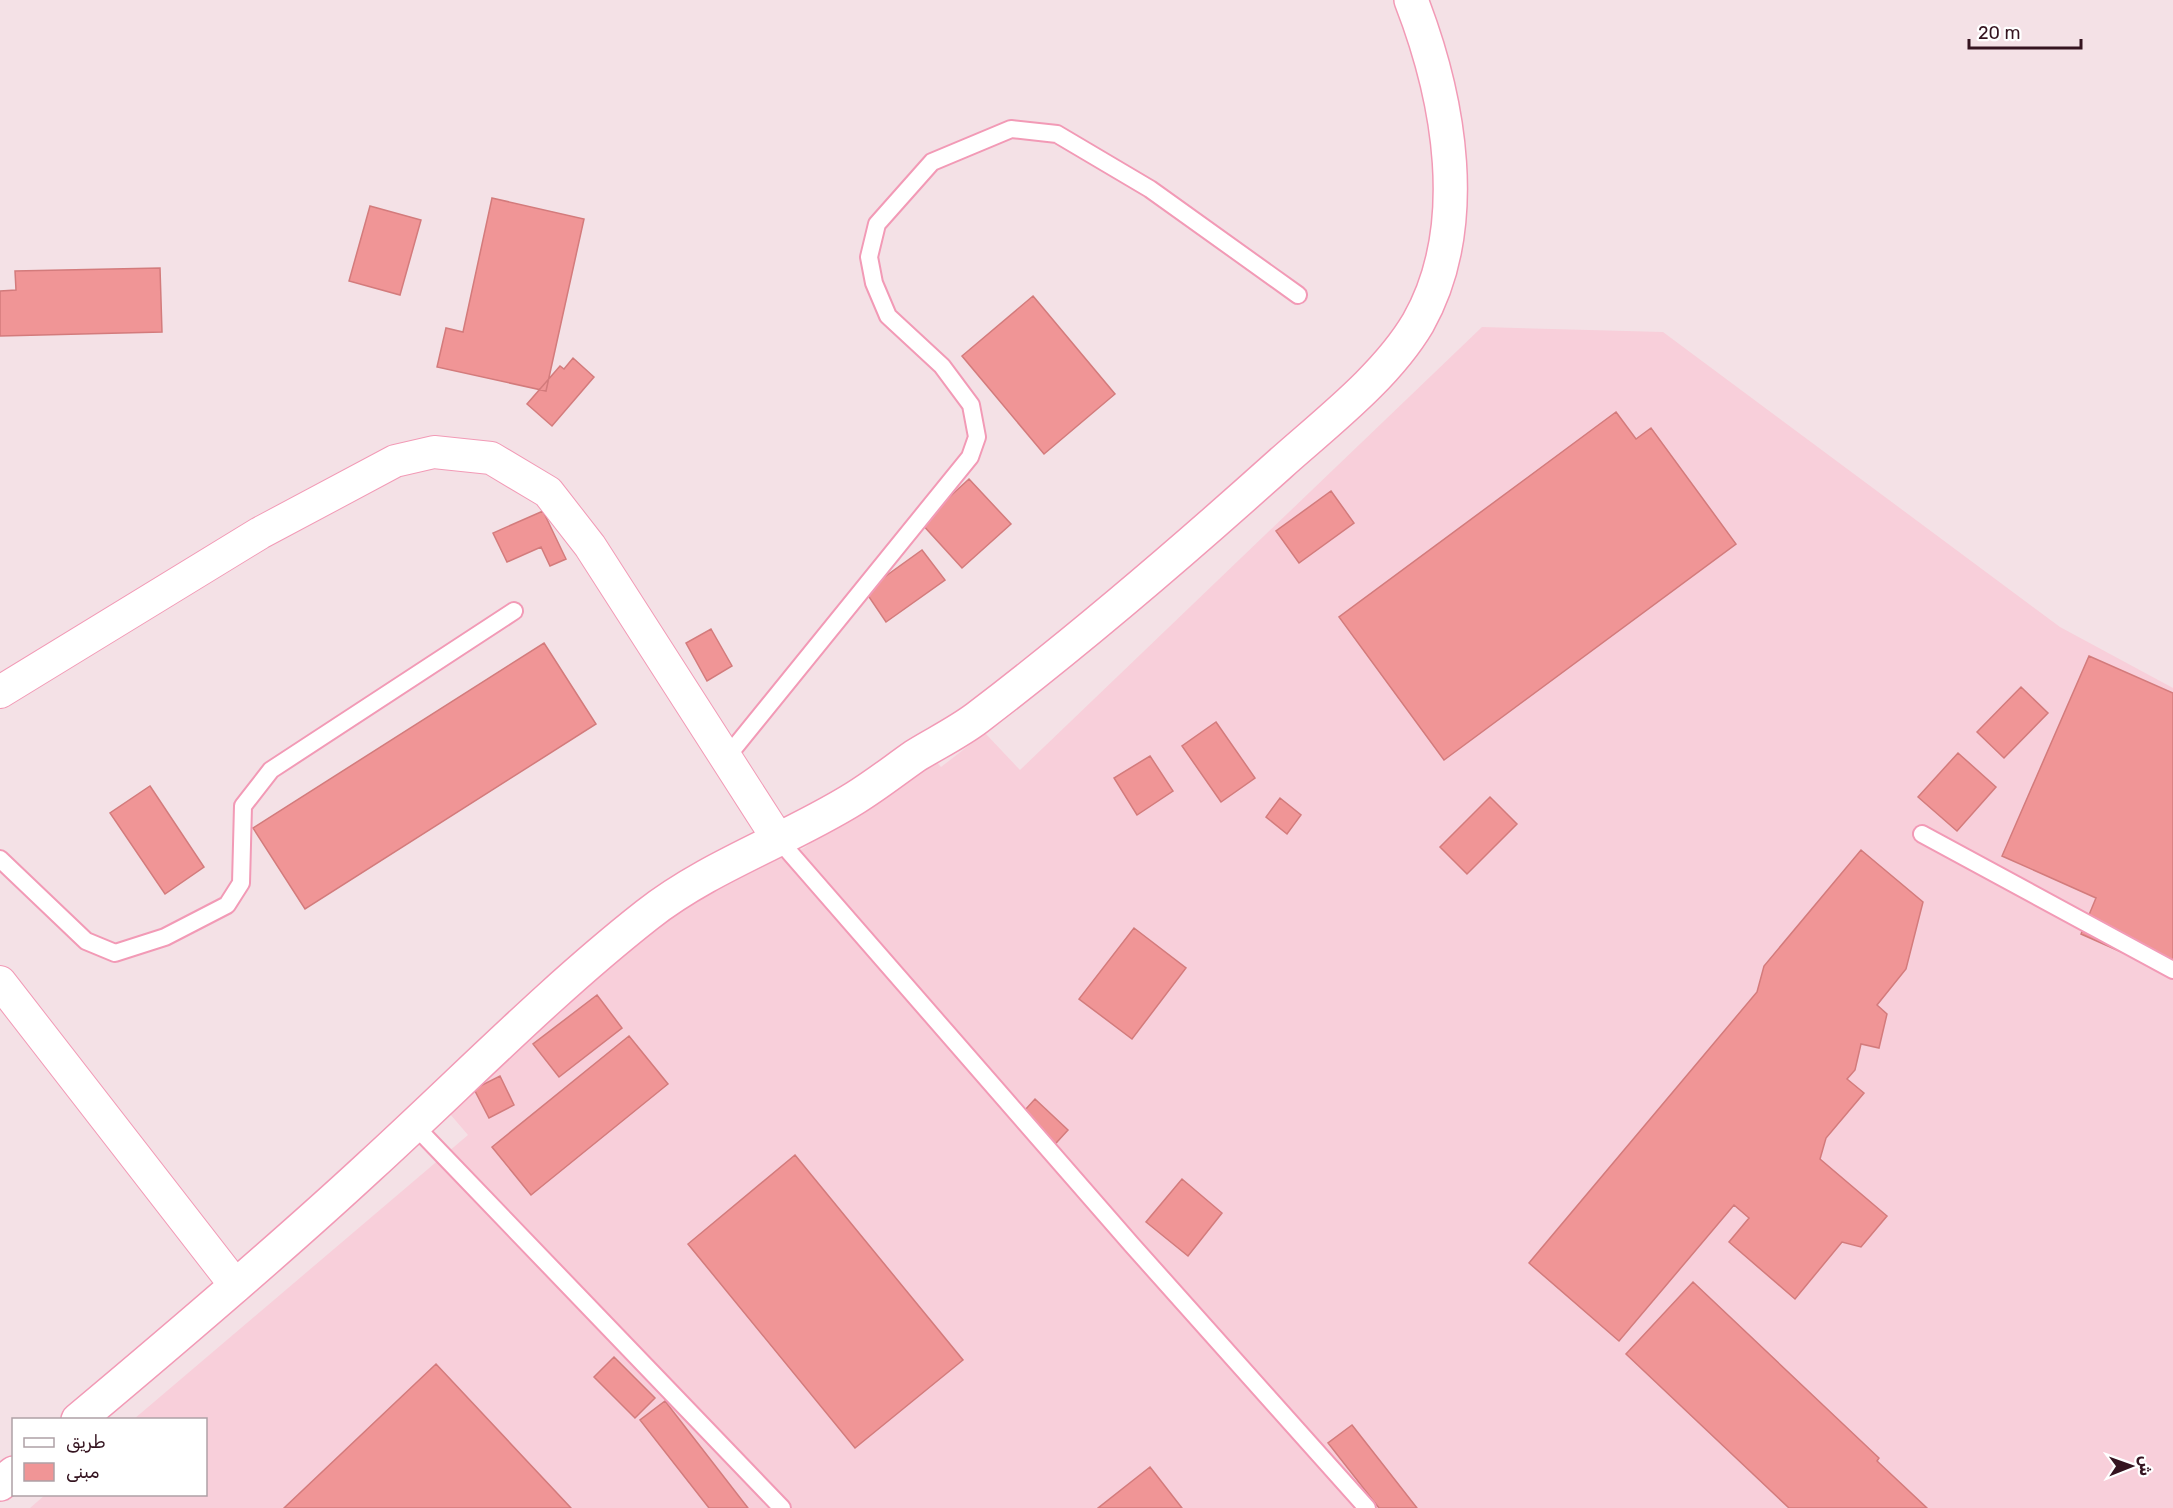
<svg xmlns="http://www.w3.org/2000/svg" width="2173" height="1508" font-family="Rubik,'Noto Naskh Arabic',sans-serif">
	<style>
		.built { fill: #f8cfda }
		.building { fill: #f09596; stroke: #d37b7c; stroke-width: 1.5 }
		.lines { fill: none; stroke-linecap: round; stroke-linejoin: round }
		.service-casing { stroke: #f29ab6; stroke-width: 20 }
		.minor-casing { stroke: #f29ab6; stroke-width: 34 }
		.secondary-casing { stroke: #f29ab6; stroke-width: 36 }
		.service { stroke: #fff; stroke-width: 16 }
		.minor { stroke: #fff; stroke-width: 32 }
		.secondary { stroke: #fff; stroke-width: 33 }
	</style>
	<rect width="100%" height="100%" fill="#f4e1e6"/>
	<path class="built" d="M 1482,327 L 1663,332 L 2060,627 L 2173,688 L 2173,1508 L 30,1508 L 45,1495 L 206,1494 L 206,1420 L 134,1419 L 468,1135 L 444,1107 L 675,901 L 710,885 L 751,872 L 804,848 L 928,752 L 941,767 L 985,733 L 1020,770 Z"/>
	<path class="building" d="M 492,198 L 584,219 L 546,391 L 437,367 L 446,328 L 463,332 Z
		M 370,206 L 421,220 L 400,295 L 349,281 Z
		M 160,268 L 162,332 L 0,336 L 0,291 L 16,290 L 15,271 Z
		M 1033,296 L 1115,394 L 1044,454 L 962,356 Z
		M 573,358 L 594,377 L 552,426 L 527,404 L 560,366 L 564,369 Z
		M 1616,412 L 1636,439 L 1651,428 L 1736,544 L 1444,760 L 1339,617 Z
		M 969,479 L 1011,524 L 962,568 L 921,523 Z
		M 1331,491 L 1354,523 L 1299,563 L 1276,531 Z
		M 543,511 L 566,559 L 550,566 L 541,547 L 507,562 L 493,533 Z
		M 922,550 L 945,580 L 886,622 L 865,591 Z
		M 711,629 L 732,666 L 707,681 L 686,643 Z
		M 544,643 L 596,724 L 305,909 L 253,828 Z
		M 2089,656 L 2173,693 L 2173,975 L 2081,934 L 2096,898 L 2002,856 Z
		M 2021,687 L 2048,713 L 2004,758 L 1977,732 Z
		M 1216,722 L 1255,778 L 1221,802 L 1182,746 Z
		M 1958,753 L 1996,787 L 1957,831 L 1918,797 Z
		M 1150,756 L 1173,791 L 1137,815 L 1114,778 Z
		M 150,786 L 204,867 L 165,894 L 110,813 Z
		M 1490,797 L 1517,824 L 1467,874 L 1440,847 Z
		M 1280,798 L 1301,815 L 1287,834 L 1266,817 Z
		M 1861,850 L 1923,902 L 1906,969 L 1877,1005 L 1887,1014 L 1879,1048 L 1861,1044 L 1855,1070 L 1847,1079 L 1864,1093 L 1826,1138 L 1820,1159 L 1887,1216 L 1861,1247 L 1842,1242 L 1795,1299 L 1729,1242 L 1749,1218 L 1734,1205 L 1619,1341 L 1529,1263 L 1757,992 L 1764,966 Z
		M 1134,928 L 1186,968 L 1132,1039 L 1079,999 Z
		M 597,995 L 622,1028 L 559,1077 L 533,1044 Z
		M 629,1036 L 668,1084 L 531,1195 L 492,1147 Z
		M 500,1076 L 514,1105 L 489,1118 L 474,1089 Z
		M 1035,1099 L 1068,1130 L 1047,1153 L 1014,1122 Z
		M 795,1155 L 963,1360 L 855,1448 L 688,1244 Z
		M 1182,1179 L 1222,1213 L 1188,1256 L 1146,1222 Z
		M 1693,1282 L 1879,1458 L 1877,1461 L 1927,1508 L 1789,1508 L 1626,1354 Z
		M 614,1357 L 655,1398 L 635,1418 L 594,1377 Z
		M 436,1364 L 571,1508 L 284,1508 Z
		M 665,1401 L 748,1508 L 709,1508 L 640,1420 Z
		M 1352,1425 L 1417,1508 L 1379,1508 L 1328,1443 Z
		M 1150,1467 L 1182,1508 L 1098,1508 Z"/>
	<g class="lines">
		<defs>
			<path id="service" d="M 726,758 L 970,457 L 977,437 L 971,405 L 942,366 L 888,316 L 874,283 L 869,257 L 877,224 L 932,162 L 1011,129 L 1057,134 L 1150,189 L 1298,295
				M 1922,834 L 2173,970
				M 778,839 L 1132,1245 L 1367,1508
				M 0,859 L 86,941 L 115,953 L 165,937 L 227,905 L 241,883 L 243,806 L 271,770 L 514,611
				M 414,1125 L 782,1508"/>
			<path id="minor" d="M 0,692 L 260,533 L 395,461 L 434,452 L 491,458 L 548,492 L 590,546 L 778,839
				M 0,982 L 236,1286"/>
			<path id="secondary" d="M 78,1420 C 177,1337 275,1254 369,1167 C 461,1083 549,992 647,915 C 709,866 788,840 855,798 C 876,785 895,770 915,756 C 936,743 957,733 977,718 C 1082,638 1182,552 1280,464 C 1327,422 1386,377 1418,323 C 1473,226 1449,98 1411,0
				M 0,1484 L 14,1473"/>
		</defs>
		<use href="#service" class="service-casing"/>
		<use href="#minor" class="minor-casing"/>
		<use href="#secondary" class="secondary-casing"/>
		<use href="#service" class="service"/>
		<use href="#minor" class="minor"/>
		<use href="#secondary" class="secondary"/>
	</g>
	<rect x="12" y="1418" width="195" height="78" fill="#ffffff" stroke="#aea1a6" stroke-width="1.5"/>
	<rect x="24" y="1438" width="30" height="9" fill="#ffffff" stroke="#aea1a6" stroke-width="1.5"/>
	<text x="66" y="1448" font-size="18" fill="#351420">طريق</text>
	<rect x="24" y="1463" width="30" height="18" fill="#f09596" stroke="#aea1a6" stroke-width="1.5"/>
	<text x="66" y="1478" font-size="18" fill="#351420">مبنى</text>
	<g transform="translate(2131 1466) rotate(89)" stroke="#ffffff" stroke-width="4.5" paint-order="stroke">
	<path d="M0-4.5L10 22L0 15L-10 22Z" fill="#351420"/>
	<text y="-9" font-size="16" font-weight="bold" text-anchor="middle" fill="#351420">ش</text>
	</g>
	<path d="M1969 39v9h112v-9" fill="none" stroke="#351420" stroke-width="3"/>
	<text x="1978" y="39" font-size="18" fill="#351420" stroke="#ffffff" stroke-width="4.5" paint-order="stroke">20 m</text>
</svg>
